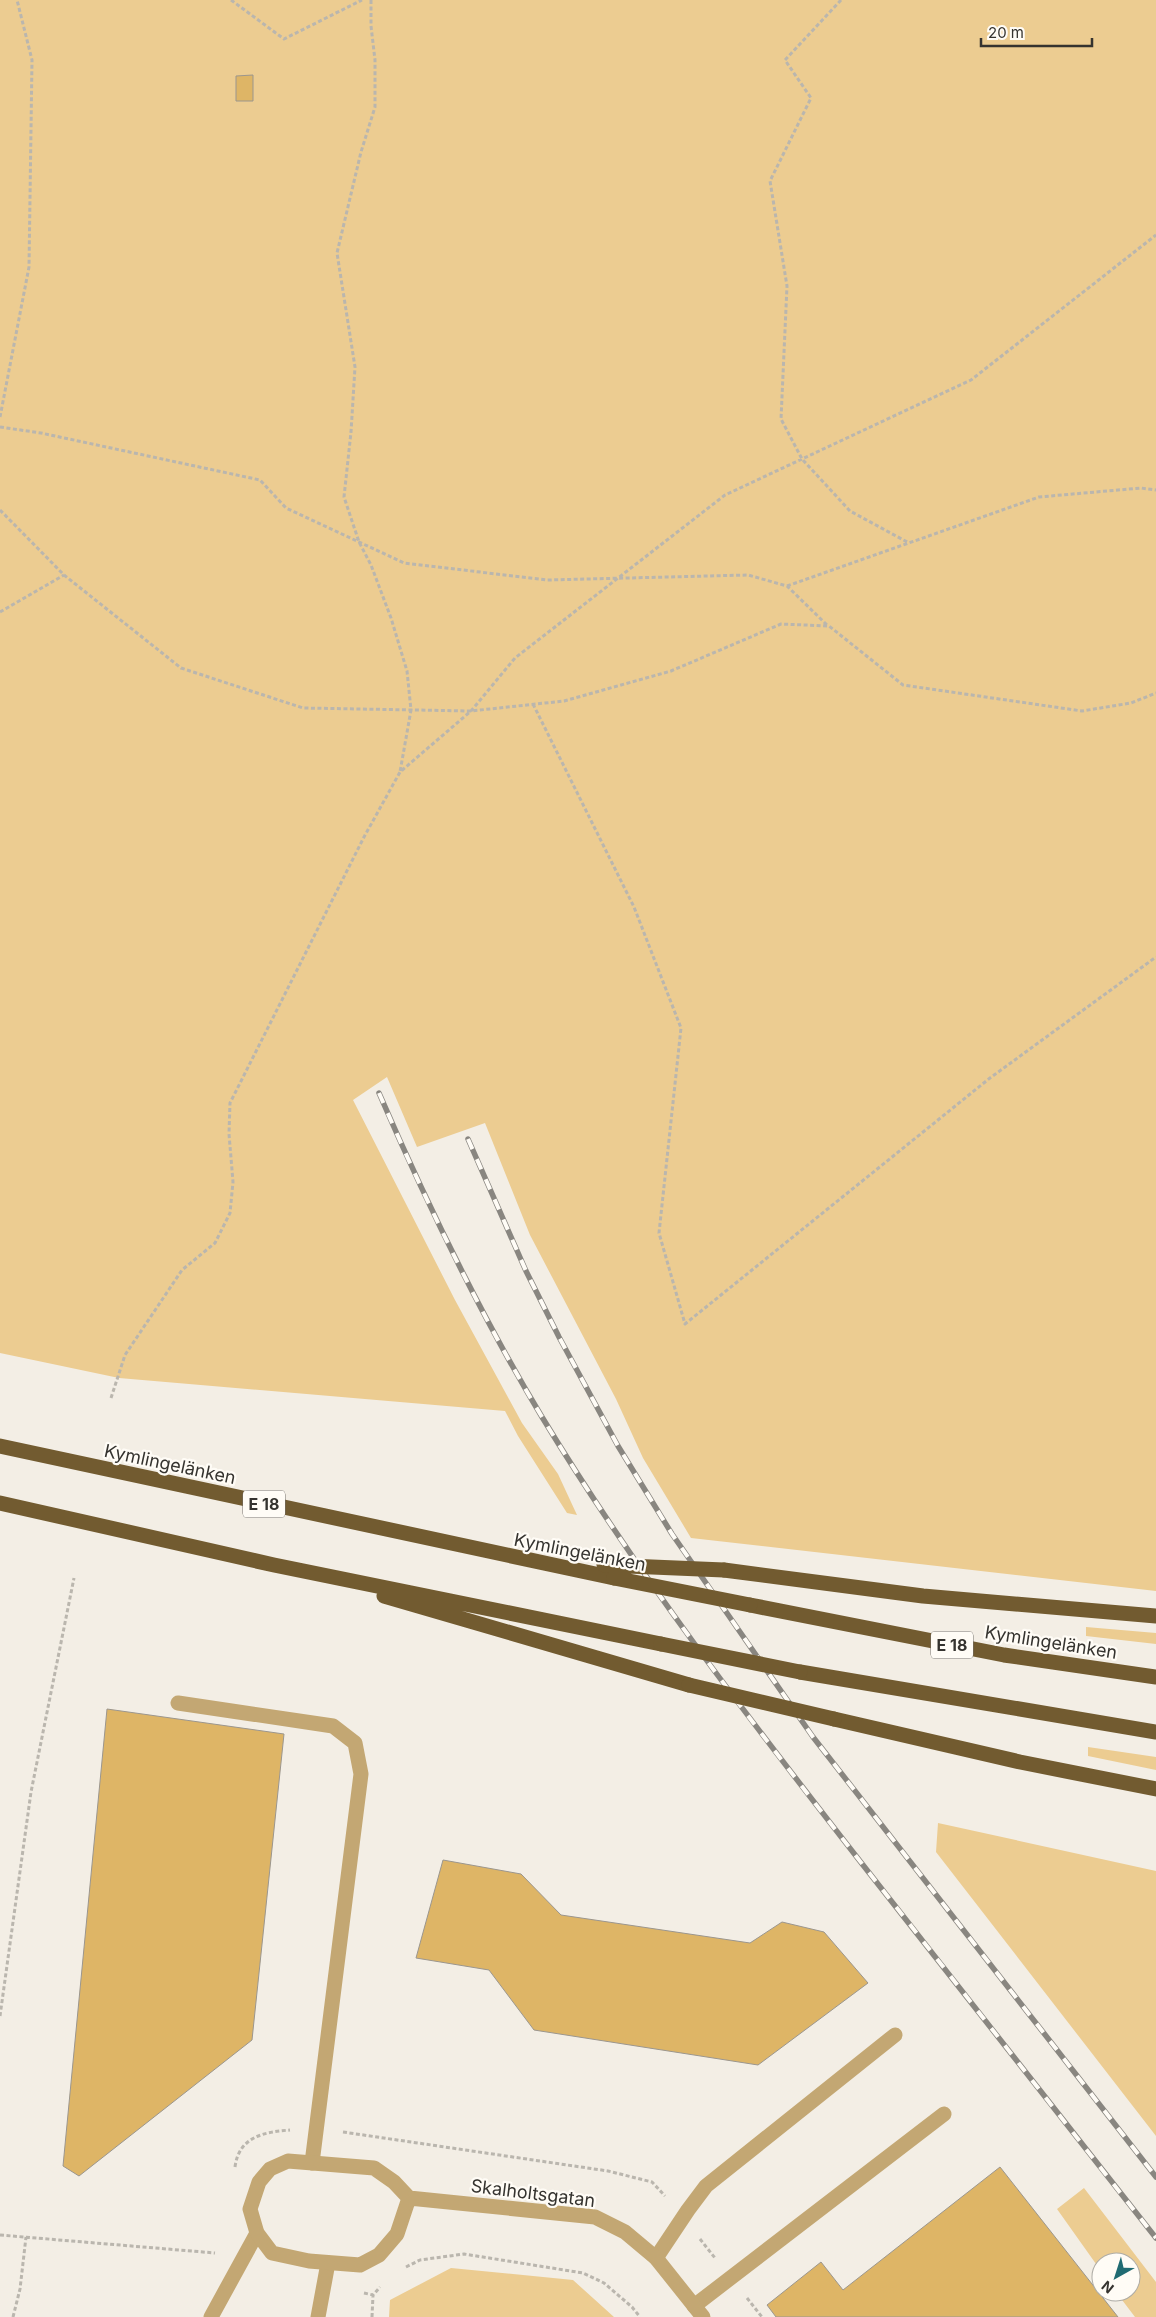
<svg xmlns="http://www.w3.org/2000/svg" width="1156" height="2317" font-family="Inter,sans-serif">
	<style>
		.green { fill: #eccc91 }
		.building { fill: #deb566; stroke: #9b968e }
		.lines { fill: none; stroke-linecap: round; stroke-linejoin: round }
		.path { stroke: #bab6ae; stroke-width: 3; stroke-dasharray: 4 2.5; stroke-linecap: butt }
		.lane { stroke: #c3a773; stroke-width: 15 }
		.street { stroke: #c3a773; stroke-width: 15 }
		.highway { stroke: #725b30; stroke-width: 15 }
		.rail-casing { stroke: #898680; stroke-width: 5.5 }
		.rail { stroke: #fffcf6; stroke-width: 4; stroke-dasharray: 11; stroke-linecap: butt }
		.highway-bridge { stroke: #725b30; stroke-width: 15 }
		.labels { text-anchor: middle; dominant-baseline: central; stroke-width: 4.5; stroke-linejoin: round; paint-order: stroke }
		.shield { fill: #fffcf6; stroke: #726f6b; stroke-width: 1 }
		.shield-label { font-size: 16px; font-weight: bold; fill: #35332f }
		.street-label { font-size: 18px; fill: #35332f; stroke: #fffcf6 }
	</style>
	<rect width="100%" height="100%" fill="#f3eee5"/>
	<path class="green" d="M 0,0 L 1156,0 L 1156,1591 L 691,1538 L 643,1458 L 616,1399 L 530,1235 L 485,1123 L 417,1147 L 387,1077 L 353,1100 L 455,1300 L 522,1423 L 558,1474 L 577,1515 L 567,1513 L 518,1436 L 505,1411 L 119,1378 L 0,1353 Z
		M 1086,1627 L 1156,1633 L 1156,1644 L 1086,1636 Z
		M 1088,1747 L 1156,1757 L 1156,1770 L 1088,1756 Z
		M 938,1823 L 1156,1871 L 1156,2136 L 936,1852 Z
		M 1084,2188 L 1156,2282 L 1156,2317 L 1135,2317 L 1116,2292 L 1131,2292 L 1131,2262 L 1101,2262 L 1101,2271 L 1057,2209 Z
		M 451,2268 L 573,2280 L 614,2317 L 389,2317 L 390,2300 Z"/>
	<path class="building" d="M 253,75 L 253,101 L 236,101 L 236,76 Z
		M 107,1709 L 284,1734 L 252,2040 L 79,2176 L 63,2166 Z
		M 443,1860 L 521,1874 L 561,1915 L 750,1943 L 782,1922 L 824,1932 L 868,1983 L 758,2065 L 534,2030 L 489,1970 L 416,1958 Z
		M 1000,2167 L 1118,2317 L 776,2317 L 767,2305 L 821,2262 L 843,2290 Z"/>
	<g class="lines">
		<path class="path" d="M 231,0 L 284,39 L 362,0
			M 371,0 L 371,26 L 375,60 L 375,107 L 361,152 L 337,253 L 355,367 L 351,432 L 344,497 L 359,542 L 371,565 L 391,618 L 407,671 L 411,710 L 400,772
			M 841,0 L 785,60 L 811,98 L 770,181 L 787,286 L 781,419 L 802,459 L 850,511 L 909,543
			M 0,417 L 29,267 L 32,60 L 17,0
			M 0,427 L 41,433 L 260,480 L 286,508 L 404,563 L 547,580 L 748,575 L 787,586 L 828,626
			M 0,510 L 64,575 L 181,668 L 303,708 L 471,711 L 564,701 L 671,671 L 781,624 L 829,626 L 903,685 L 1082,711 L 1131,703 L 1156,693
			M 787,586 L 1039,497 L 1141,488 L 1156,490
			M 0,612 L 64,575
			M 533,704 L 634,907 L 681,1028 L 659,1233 L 685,1324 L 990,1078 L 1156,957
			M 111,1398 L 125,1355 L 182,1270 L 215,1243 L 230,1213 L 233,1182 L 229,1134 L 230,1103 L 364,837 L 400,772 L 471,711 L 515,658 L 725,495 L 971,380 L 1156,235
			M 0,2016 L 31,1792 L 74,1578
			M 343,2132 L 608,2171 L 652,2182 L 665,2196
			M 235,2167 C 239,2136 265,2132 290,2130
			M 0,2235 L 215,2253
			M 700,2239 L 715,2258
			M 406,2267 L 420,2260 L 464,2254 L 583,2273 L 604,2283 L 632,2307 L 640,2317
			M 364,2293 L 373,2295 L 380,2287
			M 747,2298 L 762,2317
			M 13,2317 L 20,2289 L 26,2237
			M 372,2317 L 373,2295"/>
		<path class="lane" d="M 178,1703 L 333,1726 L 355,1743 L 361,1774 L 312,2163
			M 656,2258 L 688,2210 L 706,2186 L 895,2035
			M 694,2306 L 944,2114
			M 211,2317 L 257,2233
			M 318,2317 L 328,2263"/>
		<path class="street" d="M 409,2198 L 397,2234 L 379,2255 L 360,2265 L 309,2261 L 272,2253 L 257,2233 L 250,2209 L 259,2182 L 270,2169 L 288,2161 L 374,2168 L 394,2182 L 409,2198 L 595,2217 L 625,2232 L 656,2258 L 703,2317"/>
		<path class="highway" d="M 0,1446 L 614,1578
			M 0,1503 L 274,1565 L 661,1644
			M 724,1570 L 923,1596 L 1156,1616
			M 384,1596 L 689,1685
			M 750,1605 L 1004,1655 L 1156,1677
			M 800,1672 L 1156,1732
			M 834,1719 L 1020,1762 L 1156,1789"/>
		<defs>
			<path id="rail" d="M 379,1093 C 427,1204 480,1314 542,1417 C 637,1574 750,1720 863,1865 C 961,1989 1058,2114 1156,2238
				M 468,1139 L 526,1271 L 559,1337 L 618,1446 L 672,1534 L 813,1737 L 1156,2177"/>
		</defs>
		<use href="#rail" class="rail-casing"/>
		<use href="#rail" class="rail"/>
		<path class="highway-bridge" d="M 604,1565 L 724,1570
			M 614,1578 L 750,1605
			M 661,1644 L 800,1672
			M 689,1685 L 834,1719"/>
	</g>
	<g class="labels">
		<g class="shield">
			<rect x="243" y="1490.5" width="42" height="27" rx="4"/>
			<rect x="931" y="1631.5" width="42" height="27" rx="4"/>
		</g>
		<g class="shield-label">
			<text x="264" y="1504">E 18</text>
			<text x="952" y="1645">E 18</text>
		</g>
		<g class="street-label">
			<text transform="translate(170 1464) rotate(12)">Kymlingelänken</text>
			<text transform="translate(580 1552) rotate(11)">Kymlingelänken</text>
			<text transform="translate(1051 1642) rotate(9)">Kymlingelänken</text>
			<text transform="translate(533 2193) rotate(7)">Skalholtsgatan</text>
		</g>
	</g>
	<g transform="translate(1116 2277) rotate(219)"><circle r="24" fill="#fffcf6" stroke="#aeaca6"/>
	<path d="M0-4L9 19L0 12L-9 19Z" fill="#206b72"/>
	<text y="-8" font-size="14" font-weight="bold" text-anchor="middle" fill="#35332f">N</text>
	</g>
	<path d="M981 38v8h111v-8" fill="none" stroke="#35332f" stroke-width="2.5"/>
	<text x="988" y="38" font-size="15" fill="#35332f" stroke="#fffcf6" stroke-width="4" paint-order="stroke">20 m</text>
</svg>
